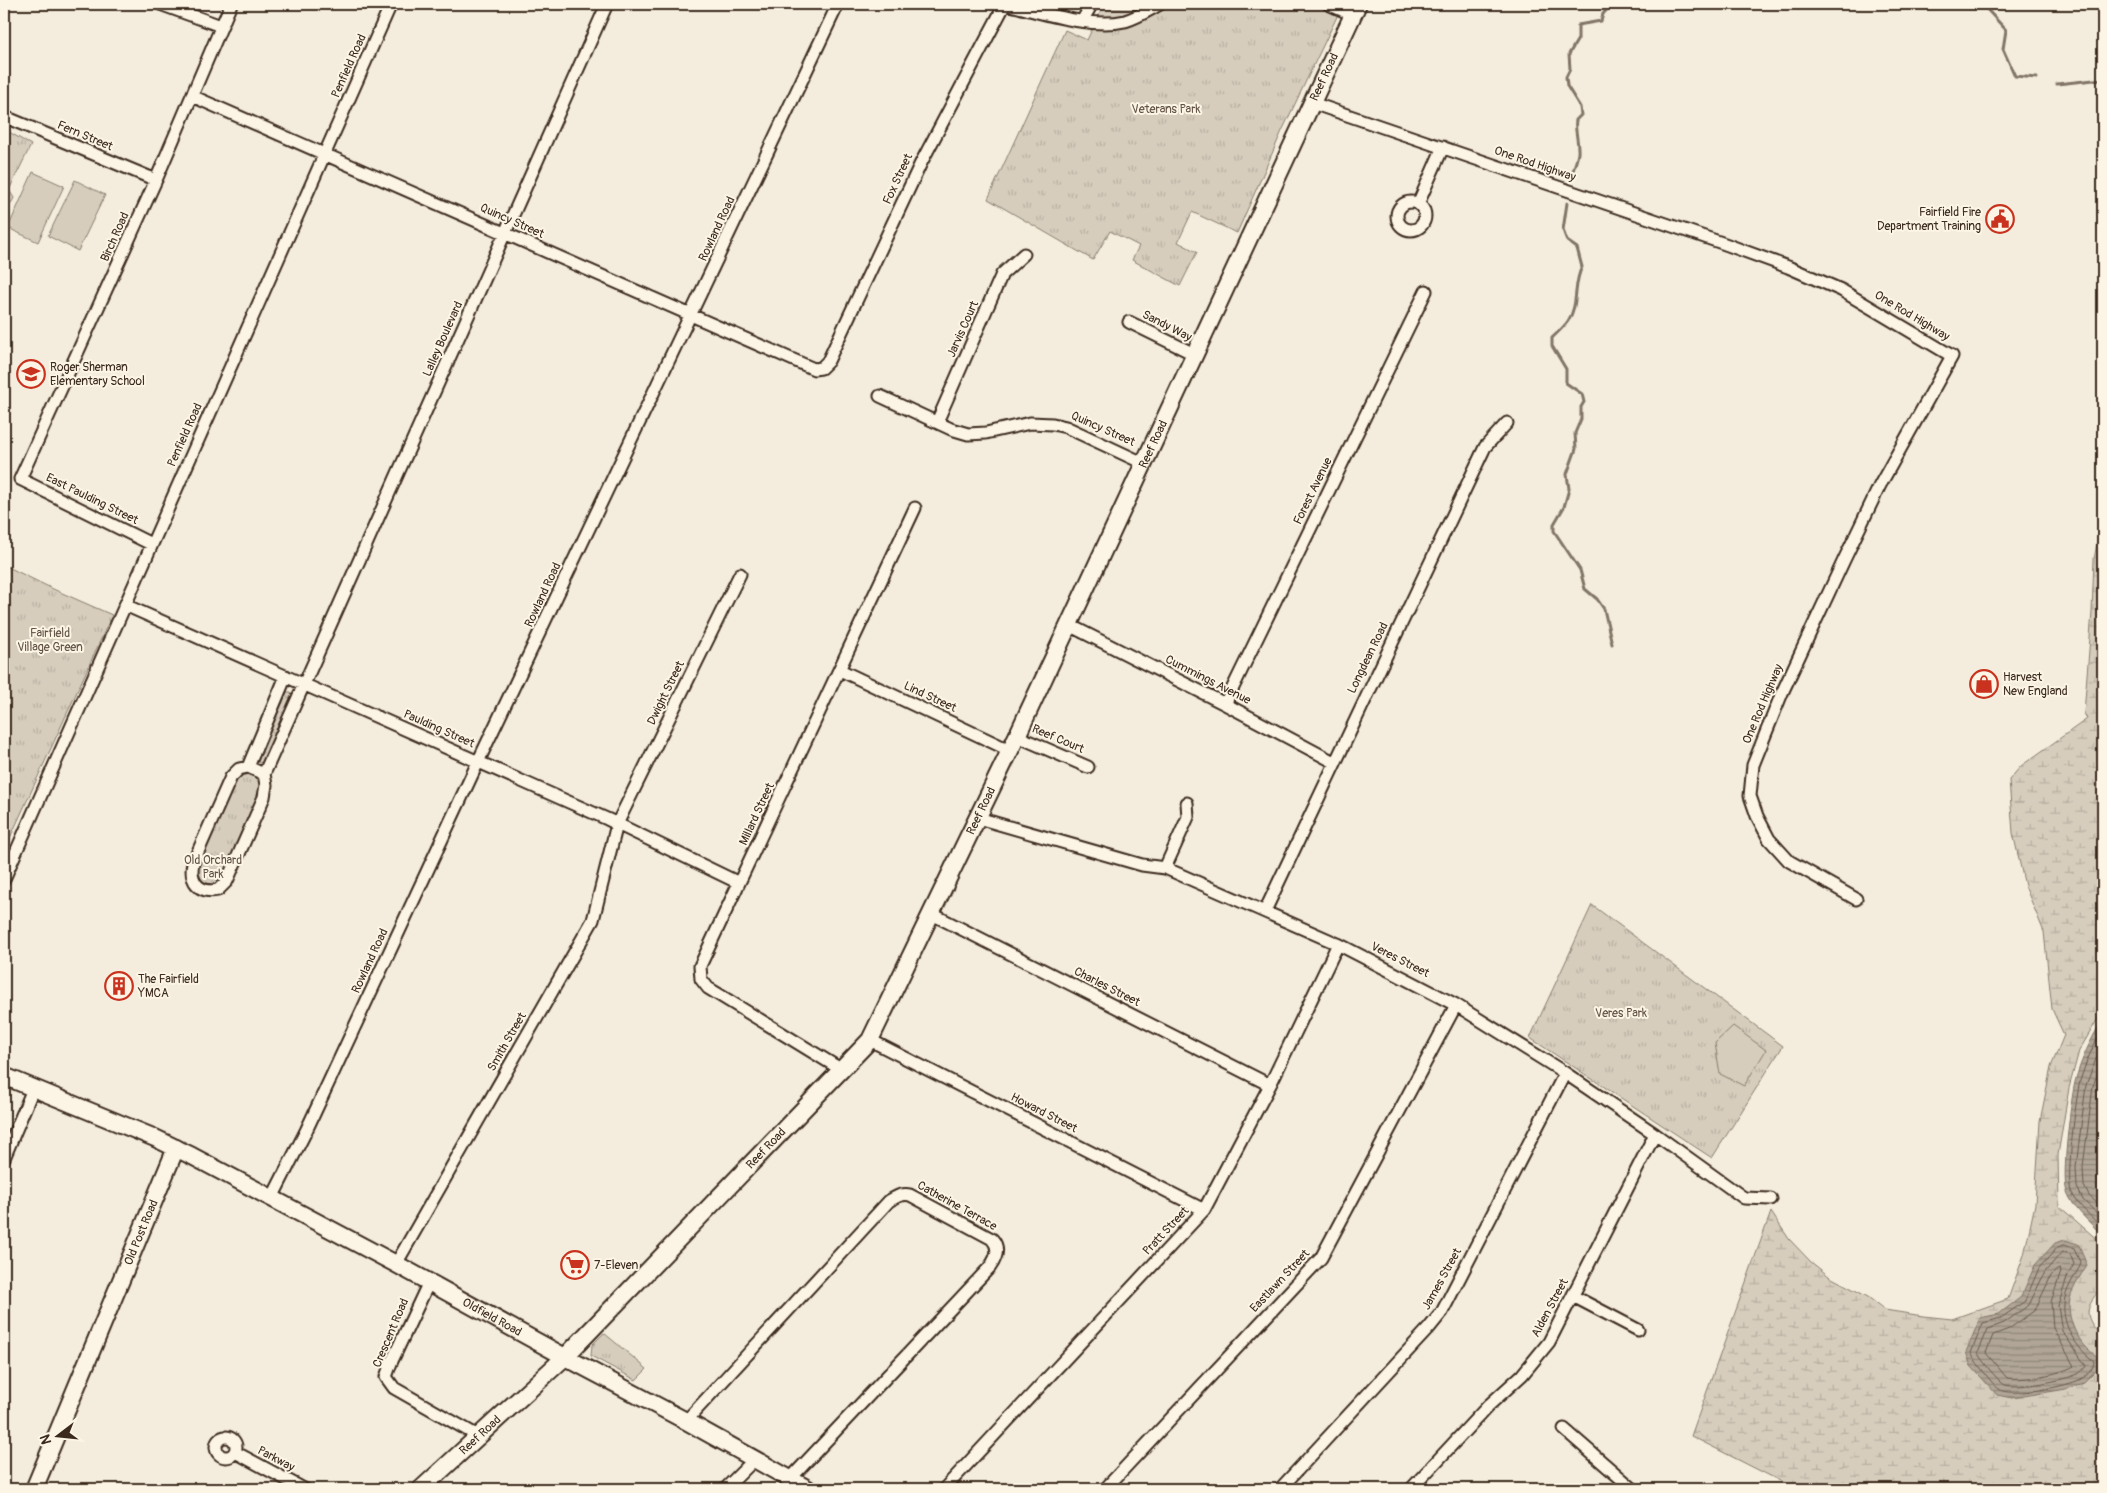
<svg xmlns="http://www.w3.org/2000/svg" width="2107" height="1493" font-family="Pangolin,sans-serif">
	<style>
		.grass { fill: url(#grass-dots); stroke: #887c6e }
		.wetland { fill: url(#wetland-marsh); stroke: #887c6e }
		.park { fill: url(#park-tufts); stroke: #887c6e }
		.garden { fill: #d6cdbd; stroke: #887c6e }
		.water { fill: url(#water-rules); stroke: #817466 }
		.lines { fill: none; stroke-linecap: round; stroke-linejoin: round }
		.shore { stroke: #6a5b4e; stroke-width: 1 }
		.stream { stroke: #817466; stroke-width: 3 }
		.street-casing { stroke: #3b2a1e; stroke-width: 15 }
		.secondary-casing { stroke: #3b2a1e; stroke-width: 20 }
		.street { stroke: #fcf5e5; stroke-width: 11 }
		.secondary { stroke: #fcf5e5; stroke-width: 16 }
		.labels { text-anchor: middle; dominant-baseline: central; stroke-width: 4; stroke-linejoin: round; paint-order: stroke }
		.street-label { font-size: 12px; fill: #3b2a1e; stroke: #fcf5e5 }
		.park-label { font-size: 12px; fill: #625346; stroke: #fcf5e5 }
		.poi-label { font-size: 12px; fill: #3b2a1e; stroke: #fcf5e5; text-anchor: start }
	</style>
	<defs>
		<pattern id="grass-dots" width="8" height="8" patternUnits="userSpaceOnUse" patternTransform="scale(1.25)"><rect width="8" height="8" fill="#d6cdbd"/><path d="M2 2h.1M6 6h.1" fill="none" stroke="#b9b0a2" stroke-width="1.8" stroke-linecap="round"/></pattern>
		<pattern id="wetland-marsh" width="20" height="14" patternUnits="userSpaceOnUse" patternTransform="scale(1.25)"><rect width="20" height="14" fill="#d6cdbd"/><path d="M1 5h8M5 5V1M11 12h8M15 12V8" fill="none" stroke="#b9b0a2"/></pattern>
		<pattern id="park-tufts" width="24" height="20" patternUnits="userSpaceOnUse" patternTransform="scale(1.25)"><rect width="24" height="20" fill="#d6cdbd"/><path d="M3 7l-1-3M5 7V3M7 7l1-3M15 17l-1-3M17 17v-4M19 17l1-3" fill="none" stroke="#b9b0a2"/></pattern>
		<pattern id="water-rules" width="6" height="5" patternUnits="userSpaceOnUse" patternTransform="scale(1.25)"><rect width="6" height="5" fill="#b0a596"/><path d="M0 2.5h6" fill="none" stroke="#90877a"/></pattern>
	</defs>
	<rect width="100%" height="100%" fill="#f4eddd"/>
	<filter id="ink" filterUnits="userSpaceOnUse"><feTurbulence type="fractalNoise" baseFrequency=".02" numOctaves="2"/><feDisplacementMap in="SourceGraphic" scale="10" xChannelSelector="R" yChannelSelector="G"/><feConvolveMatrix kernelMatrix="1 2 1 2 8 2 1 2 1" color-interpolation-filters="sRGB"/></filter>
	<g filter="url(#ink)">
		<path class="grass" d="M 287,692 L 291,692 L 292,697 L 264,762 L 258,763 L 256,761 Z"/>
		<path class="wetland" d="M 2103,512 L 2103,1010 L 2079,1051 L 2069,1088 L 2058,1155 L 2059,1206 L 2100,1242 C 2104,1249 2106,1276 2103,1284 C 2102,1288 2097,1293 2094,1297 C 2082,1313 2090,1325 2103,1336 L 2103,1489 L 1796,1489 L 1691,1436 L 1771,1212 L 1789,1239 L 1811,1262 L 1830,1277 L 1868,1297 L 1885,1310 L 1923,1316 L 1952,1319 L 2008,1299 L 2024,1255 L 2035,1204 L 2040,1121 L 2051,1067 L 2064,1035 L 2052,1009 L 2044,932 L 2025,886 L 2013,833 L 2009,780 L 2021,766 L 2087,719 L 2084,713 L 2092,612 L 2094,559 Z"/>
		<path class="park" d="M 1104,4 L 1343,4 L 1282,131 L 1237,233 L 1192,212 L 1178,242 L 1197,252 L 1180,286 L 1132,260 L 1139,246 L 1110,231 L 1093,260 L 988,199 L 1065,30 L 1087,40 Z
			M 4,129 L 31,145 L 9,190 L 14,198 L 6,213 L 4,212 Z
			M 4,565 L 53,589 L 112,615 L 4,851 Z
			M 247,774 L 258,778 L 262,787 L 224,878 C 216,886 208,887 199,880 L 197,867 L 235,782 L 241,775 Z
			M 1592,905 L 1783,1046 L 1712,1158 L 1530,1038 Z
			M 604,1333 L 647,1369 L 636,1380 L 591,1356 L 592,1345 Z"/>
		<path class="garden" d="M 33,172 L 64,186 L 38,242 L 8,228 Z
			M 75,180 L 105,195 L 78,251 L 48,236 Z
			M 1733,1026 L 1766,1050 L 1744,1086 L 1720,1074 L 1715,1043 Z"/>
		<path class="water" d="M 2103,1019 L 2103,1236 C 2090,1222 2074,1210 2067,1192 C 2061,1178 2071,1099 2075,1082 C 2081,1059 2091,1039 2103,1019 Z
			M 2065,1240 L 2078,1244 L 2087,1265 C 2080,1276 2070,1292 2069,1305 C 2069,1327 2082,1348 2100,1358 L 2098,1369 L 2084,1383 L 2066,1389 L 2012,1398 L 1997,1395 L 1971,1366 L 1966,1352 L 1980,1318 L 1999,1314 L 2021,1297 L 2035,1265 L 2055,1243 Z"/>
		<g class="lines">
			<path class="shore" d="M 2103,1029 C 2093,1045 2086,1062 2080,1081 C 2076,1097 2066,1178 2071,1191 C 2078,1207 2092,1216 2103,1229
				M 2103,1041 L 2086,1085 L 2076,1167 L 2077,1187 L 2083,1200 L 2103,1219
				M 2103,1058 L 2093,1086 L 2083,1167 L 2084,1186 L 2089,1196 L 2103,1208
				M 2065,1245 L 2074,1249 L 2081,1264 C 2075,1276 2065,1290 2064,1304 C 2062,1326 2077,1349 2094,1361 C 2094,1368 2088,1375 2081,1379 C 2069,1386 2010,1398 1999,1389 C 1993,1385 1974,1360 1971,1353 L 1983,1323 L 2001,1318 L 2025,1301 L 2039,1268 L 2058,1247 Z
				M 2065,1252 L 2070,1254 L 2074,1264 L 2068,1275 L 2058,1306 L 2062,1331 L 2086,1366 C 2084,1369 2081,1372 2078,1374 C 2065,1380 2019,1389 2005,1385 C 2000,1383 1980,1359 1978,1353 L 1988,1329 L 2004,1323 L 2029,1305 L 2045,1272 L 2061,1253 Z
				M 2057,1270 L 2060,1269 L 2061,1272 L 2051,1302 L 2053,1328 L 2074,1366 C 2061,1374 2022,1381 2007,1378 L 1986,1353 L 1993,1335 L 2009,1329 L 2035,1310 L 2051,1276 Z"/>
			<path class="stream" d="M 1659,4 L 1663,6 L 1671,4
				M 1979,4 L 1983,5 L 2006,30 L 2003,49 L 2015,76 L 2037,78
				M 2057,84 L 2103,79
				M 1571,177 C 1573,169 1577,161 1578,153 C 1579,141 1574,130 1576,120 L 1581,115 L 1580,107 L 1567,86 L 1566,77 L 1570,69 L 1569,54 L 1578,39 L 1578,25 L 1601,21 L 1603,14 L 1612,4
				M 1567,203 L 1563,230 L 1567,241 L 1577,248 L 1582,267 C 1573,283 1579,305 1568,321 C 1564,327 1557,333 1552,338 L 1552,346 L 1566,369 L 1566,383 L 1582,394 L 1584,402 L 1581,407 L 1581,419 L 1575,433 L 1576,449 L 1567,474 L 1569,489 L 1564,507 L 1554,524 L 1554,531 L 1580,570 L 1585,589 L 1597,599 L 1604,609 L 1612,644"/>
			<defs>
				<path id="street" d="M 160,4 L 221,26
					M 1006,4 C 1041,12 1090,29 1125,21 C 1138,17 1149,10 1160,4
					M 1328,4 L 1353,15
					M 1082,21 L 1092,4
					M 192,96 L 814,369 L 821,368 L 828,361 L 921,163 L 1005,4
					M 1312,103 L 1725,244 L 1788,267 L 1841,290 L 1952,356 L 1880,485 L 1844,560 L 1782,693 L 1753,765 L 1750,796 L 1757,816 L 1769,839 L 1789,861 L 1856,899
					M 4,118 L 10,119 L 156,180
					M1397 216a14 14 0 1 1 28 0a14 14 0 1 1-28 0Z
					M 1418,204 L 1443,147
					M 1129,322 L 1194,354
					M 880,396 L 951,429 L 968,434 L 986,433 L 1030,423 L 1053,424 L 1066,427 L 1143,463
					M 937,422 L 1002,274 L 1024,254
					M 151,544 L 20,479 L 156,180 L 231,4
					M 125,605 L 607,819 L 739,883
					M 1069,625 L 1225,704 L 1334,762
					M 840,670 L 1009,750
					M 1225,704 L 1426,291
					M 1017,736 L 1088,767
					M 248,767 L 264,774 L 266,785 L 264,797 L 227,881 L 218,890 C 199,894 189,881 193,863 L 231,777 L 239,769 Z
					M 248,767 L 286,676
					M 264,774 L 607,4
					M 978,818 L 1142,865 L 1165,868 L 1338,944 L 1456,1005 L 1565,1073 L 1655,1134 L 1744,1198 L 1771,1199
					M 1165,868 L 1188,817 L 1187,803
					M 4,879 L 391,4
					M 1265,911 L 1485,447 L 1507,423
					M 932,914 L 1270,1085
					M 870,1040 L 1204,1210
					M 842,1070 L 708,988 L 701,979 L 700,966 L 915,508
					M 4,1158 L 33,1089
					M 272,1198 L 306,1131 L 478,762 L 838,4
					M 396,1264 L 593,920 L 617,824 L 740,574
					M 429,1282 L 391,1363 L 386,1377 L 394,1388 L 478,1436
					M 1573,1296 L 1638,1330
					M 686,1421 L 889,1201 C 896,1197 902,1193 910,1195 L 992,1239 C 1000,1248 997,1257 990,1267 L 790,1479
					M 1564,1429 L 1633,1489
					M216 1447a10 10 0 1 1 20 0a10 10 0 1 1-20 0Z
					M 235,1452 L 304,1489
					M 725,1489 L 754,1460
					M 944,1489 L 1204,1210 L 1270,1085 L 1338,944
					M 1105,1489 L 1321,1258 L 1456,1005
					M 1280,1489 L 1429,1328 L 1442,1312 L 1565,1073
					M 1411,1489 L 1488,1406 L 1522,1375 L 1549,1342 L 1655,1134"/>
				<g id="secondary">
					<path id="s1" d="M 4,1076 L 155,1138 L 192,1156 L 396,1264 L 565,1357 L 686,1421 L 808,1489"/>
					<path id="s2" d="M 34,1489 L 176,1148"/>
					<path id="s3" d="M 421,1489 L 565,1357 L 870,1040 L 1017,736 L 1358,4"/>
				</g>
			</defs>
			<use href="#street" class="street-casing"/>
			<use href="#secondary" class="secondary-casing"/>
			<use href="#street" class="street"/>
			<use href="#secondary" class="secondary"/>
		</g>
	</g>
	<defs>
		<symbol id="civic-ring" viewBox="-11 -11 22 22"><circle r="9.5" fill="#fcf5e5" stroke="#c8321e" stroke-width="1.5"/><path d="M-.6-6.5H3V-4.5H.6V-3L4-1V1h2V6H-6V1h2V-1L-.6-3ZM-1.2 2.5V6h2.4V2.5Z" fill="#c8321e"/></symbol>
		<symbol id="school-ring" viewBox="-11 -11 22 22"><circle r="9.5" fill="#fcf5e5" stroke="#c8321e" stroke-width="1.5"/><path d="M0-5L7-2L0 1L-7-2ZM-4 1L0 2.5L4 1V4Q0 6-4 4Z" fill="#c8321e"/></symbol>
		<symbol id="shop-ring" viewBox="-11 -11 22 22"><circle r="9.5" fill="#fcf5e5" stroke="#c8321e" stroke-width="1.5"/><path d="M-5-2.5h2.3a2.7 3.5 0 0 1 5.4 0H5L5.5 6h-11ZM-1.5-2.5h3a1.5 2.3 0 0 0-3 0Z" fill="#c8321e"/></symbol>
		<symbol id="building-ring" viewBox="-11 -11 22 22"><circle r="9.5" fill="#fcf5e5" stroke="#c8321e" stroke-width="1.5"/><path d="M-4-6H4V6H1V3H-1V6H-4ZM-2.5-4.3h1.7v1.8h-1.7ZM.8-4.3h1.7v1.8H.8ZM-2.5-1h1.7V.8h-1.7ZM.8-1h1.7V.8H.8Z" fill="#c8321e"/></symbol>
		<symbol id="supermarket-ring" viewBox="-11 -11 22 22"><circle r="9.5" fill="#fcf5e5" stroke="#c8321e" stroke-width="1.5"/><path d="M-6-5.5h2.5l.6 2H6L4.5 2H-2.5L-4.4-4H-6ZM-1.5 3.2a1.3 1.3 0 1 0 .1 0ZM3 3.2a1.3 1.3 0 1 0 .1 0Z" fill="#c8321e"/></symbol>
	</defs>
	<g fill-rule="evenodd">
		<use href="#civic-ring" x="1984" y="203" width="32" height="32"/>
		<use href="#school-ring" x="15" y="358" width="32" height="32"/>
		<use href="#shop-ring" x="1968" y="668" width="32" height="32"/>
		<use href="#building-ring" x="103" y="970" width="32" height="32"/>
		<use href="#supermarket-ring" x="559" y="1249" width="32" height="32"/>
	</g>
	<g class="labels">
		<g class="street-label">
			<text transform="translate(349 66) rotate(-66)">Penfield Road</text>
			<text stroke="none"><textPath href="#s3" startOffset="1700">Reef Road</textPath></text>
			<text transform="translate(85 136) rotate(23)">Fern Street</text>
			<text transform="translate(1535 164) rotate(19)">One Rod Highway</text>
			<text transform="translate(898 179) rotate(-65)">Fox Street</text>
			<text transform="translate(512 221) rotate(24)">Quincy Street</text>
			<text transform="translate(717 229) rotate(-65)">Rowland Road</text>
			<text transform="translate(115 237) rotate(-66)">Birch Road</text>
			<text transform="translate(1912 316) rotate(31)">One Rod Highway</text>
			<text transform="translate(1167 326) rotate(27)">Sandy Way</text>
			<text transform="translate(963 329) rotate(-66)">Jarvis Court</text>
			<text transform="translate(443 339) rotate(-66)">Lalley Boulevard</text>
			<text transform="translate(1103 429) rotate(24)">Quincy Street</text>
			<text transform="translate(185 435) rotate(-66)">Penfield Road</text>
			<text stroke="none"><textPath href="#s3" startOffset="1295">Reef Road</textPath></text>
			<text transform="translate(1313 491) rotate(-64)">Forest Avenue</text>
			<text transform="translate(92 499) rotate(26)">East Paulding Street</text>
			<text transform="translate(543 595) rotate(-65)">Rowland Road</text>
			<text transform="translate(1368 658) rotate(-64)">Longdean Road</text>
			<text transform="translate(1208 680) rotate(27)">Cummings Avenue</text>
			<text transform="translate(666 693) rotate(-64)">Dwight Street</text>
			<text transform="translate(930 697) rotate(25)">Lind Street</text>
			<text transform="translate(1763 704) rotate(-67)">One Rod Highway</text>
			<text transform="translate(439 729) rotate(24)">Paulding Street</text>
			<text transform="translate(1058 739) rotate(23)">Reef Court</text>
			<text stroke="none"><textPath href="#s3" startOffset="890">Reef Road</textPath></text>
			<text transform="translate(757 814) rotate(-65)">Millard Street</text>
			<text transform="translate(1400 960) rotate(27)">Veres Street</text>
			<text transform="translate(370 961) rotate(-65)">Rowland Road</text>
			<text transform="translate(1107 987) rotate(27)">Charles Street</text>
			<text transform="translate(507 1042) rotate(-60)">Smith Street</text>
			<text transform="translate(1044 1113) rotate(27)">Howard Street</text>
			<text stroke="none"><textPath href="#s3" startOffset="485">Reef Road</textPath></text>
			<text transform="translate(957 1206) rotate(29)">Catherine Terrace</text>
			<text transform="translate(1166 1231) rotate(-47)">Pratt Street</text>
			<text stroke="none"><textPath href="#s2" startOffset="278">Old Post Road</textPath></text>
			<text transform="translate(1442 1279) rotate(-61)">James Street</text>
			<text transform="translate(1280 1281) rotate(-47)">Eastlawn Street</text>
			<text transform="translate(1550 1308) rotate(-62)">Alden Street</text>
			<text stroke="none"><textPath href="#s1" startOffset="545">Oldfield Road</textPath></text>
			<text transform="translate(391 1333) rotate(-67)">Crescent Road</text>
			<text stroke="none"><textPath href="#s3" startOffset="80">Reef Road</textPath></text>
			<text transform="translate(276 1459) rotate(28)">Parkway</text>
		</g>
		<g class="park-label">
			<text x="1166" y="109">Veterans Park</text>
			<text x="50" y="633">Fairfield<tspan x="50" dy="14">Village Green</tspan></text>
			<text x="213" y="860">Old Orchard<tspan x="213" dy="14">Park</tspan></text>
			<text x="1621" y="1013">Veres Park</text>
		</g>
		<g class="poi-label">
			<text x="1981" y="212" text-anchor="end">Fairfield Fire<tspan x="1981" dy="14">Department Training</tspan></text>
			<text x="50" y="367">Roger Sherman<tspan x="50" dy="14">Elementary School</tspan></text>
			<text x="2003" y="677">Harvest<tspan x="2003" dy="14">New England</tspan></text>
			<text x="138" y="979">The Fairfield<tspan x="138" dy="14">YMCA</tspan></text>
			<text x="594" y="1265">7-Eleven</text>
		</g>
	</g>
	<rect width="2107" height="1493" fill="none" stroke="#fcf5e5" stroke-width="20"/>
	<rect x="10" y="10" width="2087" height="1473" fill="none" stroke="#3b2a1e" stroke-width="2" filter="url(#ink)"/>
	<g transform="translate(58 1436) rotate(254)" stroke="#fcf5e5" stroke-width="4" paint-order="stroke">
	<path d="M0-4L9 19L0 12L-9 19Z" fill="#3b2a1e"/>
	<text y="-8" font-size="14" font-weight="bold" text-anchor="middle" fill="#3b2a1e">N</text>
	</g>
</svg>
